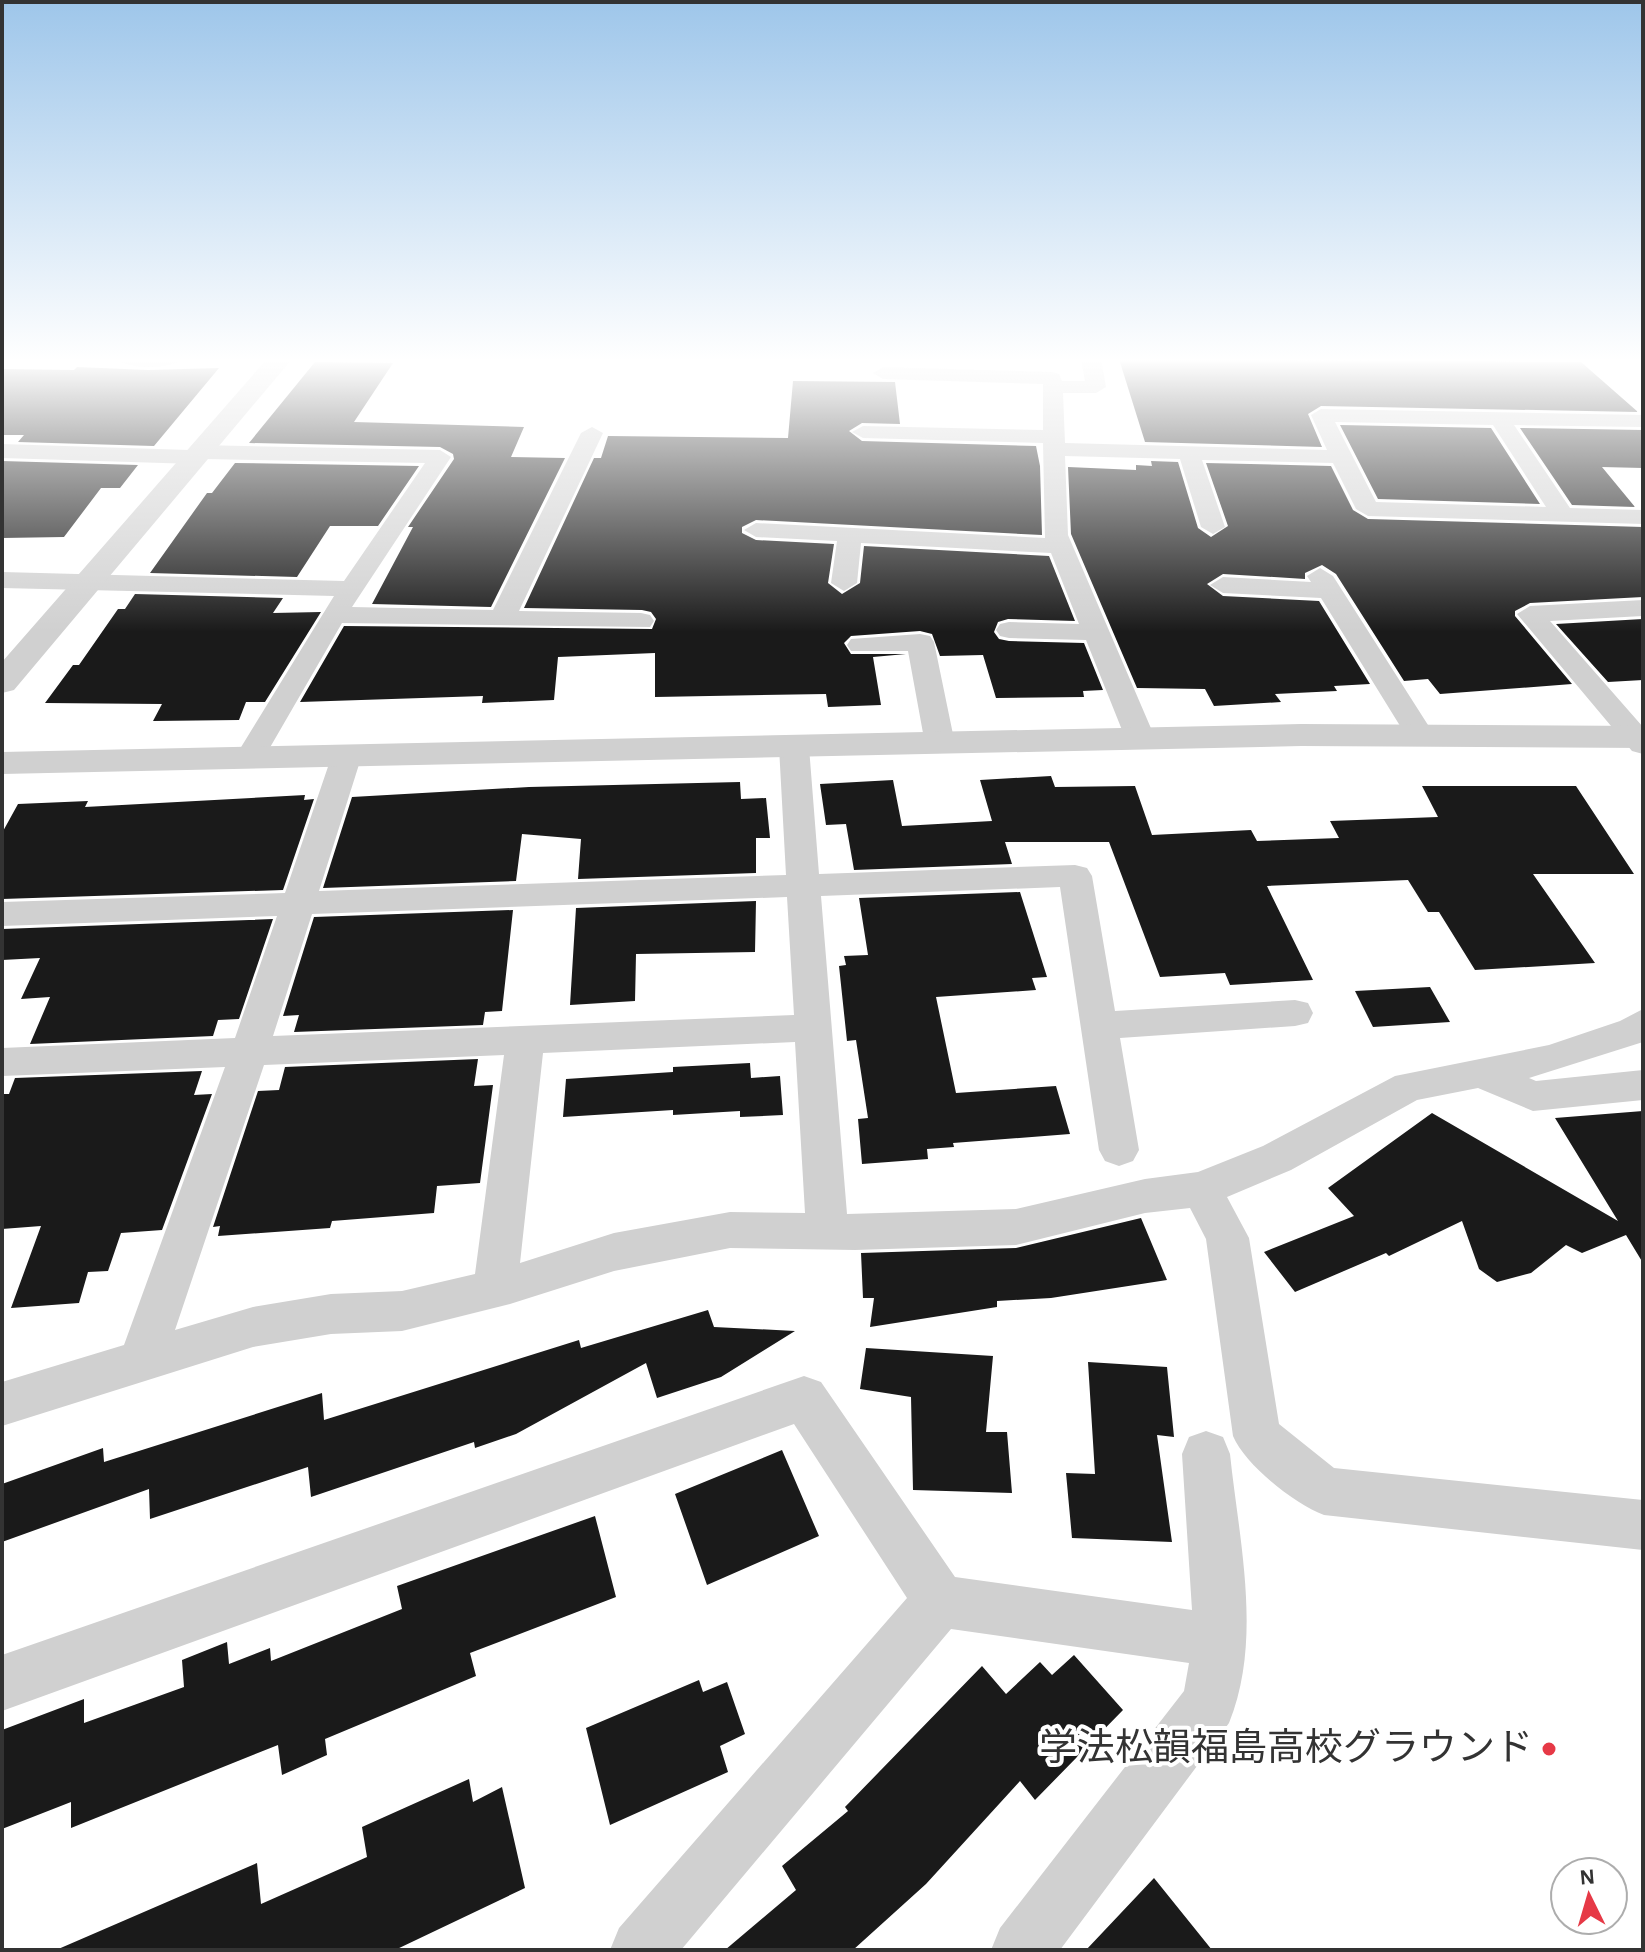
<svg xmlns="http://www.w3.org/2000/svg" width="1645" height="1952" font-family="'Alegreya Sans','Noto Sans JP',sans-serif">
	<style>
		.building { fill: #1a1a1a }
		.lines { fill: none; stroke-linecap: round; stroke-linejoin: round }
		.minor { fill: #d0d0d0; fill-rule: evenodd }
		.tertiary { fill: #d0d0d0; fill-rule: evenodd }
		.poi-dot { fill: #e63946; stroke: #fff; stroke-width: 3 }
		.labels { text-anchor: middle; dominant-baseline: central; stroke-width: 8; stroke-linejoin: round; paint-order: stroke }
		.near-poi-label { font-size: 38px; fill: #333; stroke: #fff; text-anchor: end }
	</style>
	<rect width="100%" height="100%" fill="#fff"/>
	<path class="building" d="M 1119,359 L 1581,362 L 1638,412 L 1321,406 L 1308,414 L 1322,447 L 1145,442 Z
		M 315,362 L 393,363 L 354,422 L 524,427 L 511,457 L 565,458 L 491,607 L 372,604 L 413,527 L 408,527 L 454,459 L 453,454 L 440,447 L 249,443 Z
		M 77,367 L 148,370 L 219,368 L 154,446 L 18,442 L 24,435 L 2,435 L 2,369 L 74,370 Z
		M 793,381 L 895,382 L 900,424 L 862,423 L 849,431 L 862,441 L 1036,446 L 1040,466 L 1042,535 L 756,520 L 742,527 L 742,533 L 756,540 L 834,544 L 828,583 L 842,594 L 860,583 L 864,546 L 1049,556 L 1075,621 L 1008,619 L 998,622 L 994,632 L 999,639 L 1009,641 L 1084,643 L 1103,690 L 1083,691 L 1084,697 L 996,698 L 983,655 L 940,656 L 932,634 L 920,631 L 851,636 L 844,643 L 851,654 L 906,654 L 873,657 L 881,705 L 828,707 L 826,694 L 655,697 L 655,653 L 558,657 L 554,700 L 482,703 L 483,696 L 300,702 L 344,626 L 652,629 L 656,619 L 651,612 L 642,610 L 524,608 L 594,458 L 601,458 L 608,436 L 788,438 Z
		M 1340,425 L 1491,428 L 1540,504 L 1378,499 Z
		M 1520,428 L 1643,430 L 1643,468 L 1602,467 L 1635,507 L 1572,505 Z
		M 2,461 L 138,465 L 120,488 L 101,488 L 64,537 L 2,538 Z
		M 1151,461 L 1178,462 L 1198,528 L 1211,537 L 1228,526 L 1206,463 L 1331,466 L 1353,510 L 1368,519 L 1643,527 L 1643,597 L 1530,603 L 1515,611 L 1515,616 L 1572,684 L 1440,694 L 1428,679 L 1404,681 L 1336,574 L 1322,565 L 1305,573 L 1305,579 L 1223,574 L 1207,584 L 1223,596 L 1319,601 L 1370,684 L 1334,686 L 1337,691 L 1275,694 L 1281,702 L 1214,706 L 1205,689 L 1137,688 L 1071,534 L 1068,467 L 1136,470 L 1136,465 L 1152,466 Z
		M 235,463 L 419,466 L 378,526 L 330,526 L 297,577 L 150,573 L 207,493 L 212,493 Z
		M 135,594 L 283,598 L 273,613 L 321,612 L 265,702 L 246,702 L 239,720 L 153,721 L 162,704 L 45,703 L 73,665 L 79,665 L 118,609 L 125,609 Z
		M 1643,619 L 1643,680 L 1608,682 L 1556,624 Z
		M 1051,776 L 1055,787 L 1135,786 L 1152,835 L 1251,830 L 1257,841 L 1339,838 L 1330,821 L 1438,817 L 1422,786 L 1576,786 L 1634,874 L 1533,874 L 1595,963 L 1475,970 L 1439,912 L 1428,912 L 1408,880 L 1267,886 L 1313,980 L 1230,985 L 1225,973 L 1160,977 L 1109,842 L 1005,842 L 1012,864 L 854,870 L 846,824 L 826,825 L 820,784 L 893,780 L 902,826 L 992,821 L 980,780 Z
		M 740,782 L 741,799 L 766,798 L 770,838 L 756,838 L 756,873 L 578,879 L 581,839 L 522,834 L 516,881 L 323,888 L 352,797 L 529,787 Z
		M 305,795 L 304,800 L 314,799 L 283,890 L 2,899 L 2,833 L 18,804 L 88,801 L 85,807 Z
		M 1020,892 L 1047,977 L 1032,978 L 1036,990 L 936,997 L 956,1093 L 1056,1086 L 1070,1134 L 953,1143 L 954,1147 L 927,1149 L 928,1159 L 862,1164 L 858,1119 L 868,1118 L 856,1040 L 847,1041 L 839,966 L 846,965 L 844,956 L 868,955 L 859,898 Z
		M 756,901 L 755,952 L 636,954 L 635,1001 L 570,1005 L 576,908 Z
		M 513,910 L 502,1011 L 485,1012 L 483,1025 L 294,1032 L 299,1015 L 283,1016 L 314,917 Z
		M 273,919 L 239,1019 L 218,1020 L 213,1036 L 30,1044 L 50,997 L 21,999 L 40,958 L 2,960 L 2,929 Z
		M 1430,987 L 1450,1022 L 1373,1027 L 1355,991 Z
		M 478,1059 L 474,1086 L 493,1085 L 480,1183 L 437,1186 L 434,1213 L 332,1221 L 330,1228 L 218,1236 L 220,1226 L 213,1227 L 258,1091 L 279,1090 L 285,1067 Z
		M 750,1063 L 751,1078 L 780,1076 L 783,1115 L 740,1117 L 740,1111 L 673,1115 L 673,1110 L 563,1117 L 566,1079 L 673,1072 L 673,1067 Z
		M 202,1071 L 194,1095 L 212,1094 L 162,1230 L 121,1233 L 108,1271 L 88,1272 L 79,1303 L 11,1308 L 41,1226 L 2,1229 L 2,1094 L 9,1094 L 15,1078 Z
		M 1643,1111 L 1643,1263 L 1626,1235 L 1582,1253 L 1566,1245 L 1531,1273 L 1497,1282 L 1479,1269 L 1462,1221 L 1389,1256 L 1386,1253 L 1295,1292 L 1264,1252 L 1354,1216 L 1328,1188 L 1432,1113 L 1618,1221 L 1555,1118 Z
		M 1141,1218 L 1167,1280 L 1051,1298 L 997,1301 L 997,1307 L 870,1327 L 874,1298 L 863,1298 L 861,1253 L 1016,1248 Z
		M 708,1310 L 714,1327 L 795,1331 L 721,1377 L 657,1398 L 646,1363 L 516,1434 L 475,1448 L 474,1442 L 311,1497 L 308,1467 L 150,1519 L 149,1489 L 2,1542 L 2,1484 L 103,1448 L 104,1462 L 322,1393 L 324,1420 L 579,1340 L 581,1348 Z
		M 866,1348 L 993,1356 L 986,1432 L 1007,1432 L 1012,1493 L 913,1490 L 911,1397 L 860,1389 Z
		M 1088,1362 L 1167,1367 L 1174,1437 L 1157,1435 L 1172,1542 L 1072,1538 L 1066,1473 L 1095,1474 Z
		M 782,1450 L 819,1536 L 707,1585 L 675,1494 Z
		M 595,1516 L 616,1597 L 470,1653 L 476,1676 L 325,1739 L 327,1755 L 282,1775 L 278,1745 L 71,1828 L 71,1802 L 2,1829 L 2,1730 L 84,1699 L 84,1723 L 184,1687 L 182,1660 L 227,1642 L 229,1664 L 270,1648 L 271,1661 L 402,1609 L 397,1586 Z
		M 1074,1655 L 1123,1710 L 1035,1800 L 1020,1781 L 926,1884 L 853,1950 L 725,1950 L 796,1890 L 782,1866 L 848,1811 L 845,1807 L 982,1666 L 1006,1694 L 1040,1662 L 1052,1675 Z
		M 699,1680 L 703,1692 L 727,1682 L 745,1734 L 720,1746 L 728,1772 L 610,1825 L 586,1728 Z
		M 469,1779 L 473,1802 L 502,1787 L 525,1888 L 395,1950 L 56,1950 L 257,1863 L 261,1904 L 367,1857 L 362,1827 Z
		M 1154,1878 L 1212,1950 L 1086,1950 Z"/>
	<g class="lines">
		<path class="minor" d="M 116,359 L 179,359 L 180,360 C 169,370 127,369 116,359 Z
			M 1081,359 L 1101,359 L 1106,387 L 1096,393 L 1063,393 L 1065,443 L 1327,450 L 1311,415 L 1321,409 L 1643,415 L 1643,427 L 1514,425 L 1570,508 L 1643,510 L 1643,524 L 1368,516 L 1356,509 L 1333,463 L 1202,460 L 1225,527 L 1213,534 L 1201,527 L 1180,459 L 1065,456 L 1068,535 L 1156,740 L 1151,746 L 1131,746 L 1126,740 L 1086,640 L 1009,638 L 1000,636 L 996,630 L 1000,624 L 1009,622 L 1079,624 L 1051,553 L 861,543 L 857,583 L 844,591 L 831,583 L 837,541 L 756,537 L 744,530 L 756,523 L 1045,538 L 1043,443 L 863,438 L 852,432 L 863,426 L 1043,430 L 1043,384 L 883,379 L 873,373 L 883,367 L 1052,372 L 1059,374 L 1062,381 L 1085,381 ZM 1335,422 L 1493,425 L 1546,507 L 1376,502 Z
			M 592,427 L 603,433 L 519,611 L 641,613 L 650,615 L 654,621 L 650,627 L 342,623 L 261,763 L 239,763 L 235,757 L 334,596 L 2,588 L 2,572 L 344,581 L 425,463 L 205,459 L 195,464 L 2,458 L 2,444 L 189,450 L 199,445 L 440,450 L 451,457 L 352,607 L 493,610 L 581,433 Z
			M 1320,568 L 1333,576 L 1435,736 L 1430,742 L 1410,742 L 1321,598 L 1223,593 L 1210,585 L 1223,577 L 1311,582 L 1307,576 Z
			M 1643,600 L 1643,616 L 1550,621 L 1643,727 L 1643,754 L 1632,751 L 1517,614 L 1530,606 Z
			M 920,634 L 930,636 L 934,642 L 955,744 L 951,750 L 929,750 L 925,744 L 908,651 L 851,651 L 847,645 L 851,639 Z
			M 794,738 L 805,741 L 809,747 L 819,874 L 1075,865 L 1087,868 L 1092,876 L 1115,1011 L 1295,1000 L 1308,1003 L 1313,1013 L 1308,1023 L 1295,1026 L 1120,1038 L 1139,1150 L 1133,1161 L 1119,1166 L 1105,1161 L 1099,1150 L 1060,887 L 821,896 L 847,1214 L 1016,1209 L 1145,1179 L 1198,1172 L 1263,1146 L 1395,1076 L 1549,1045 L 1620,1021 L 1643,1009 L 1643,1042 L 1529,1078 L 1536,1081 L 1643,1070 L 1643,1100 L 1533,1111 L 1478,1088 L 1417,1100 L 1291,1170 L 1227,1197 L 1249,1238 L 1279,1424 L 1334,1468 L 1643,1500 L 1643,1550 L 1324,1515 C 1295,1504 1245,1465 1233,1436 L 1206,1239 L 1190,1208 L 1145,1213 L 1016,1245 L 855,1250 L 730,1248 L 614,1271 L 510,1304 L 402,1331 L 331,1334 L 253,1347 L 2,1426 L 2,1382 L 124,1345 L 225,1067 L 2,1076 L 2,1048 L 235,1038 L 277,916 L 2,926 L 2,902 L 285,893 L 332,755 L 336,749 L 358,749 L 362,755 L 319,891 L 786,875 L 779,747 L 783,741 ZM 787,897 L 794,1015 L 273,1036 L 312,914 ZM 795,1042 L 805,1213 L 730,1212 L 614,1233 L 520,1263 L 543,1053 ZM 504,1055 L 475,1274 L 402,1291 L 331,1294 L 253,1307 L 175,1330 L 264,1065 Z
			M 804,1376 L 821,1382 L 955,1577 L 1192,1610 L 1182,1454 L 1189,1437 L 1206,1431 L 1223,1437 L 1230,1454 C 1239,1541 1263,1639 1229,1723 L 1060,1950 L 991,1950 L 1000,1928 L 1184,1691 L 1189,1663 L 951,1629 L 681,1950 L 610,1950 L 619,1928 L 907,1598 L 794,1424 L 2,1711 L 2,1655 Z"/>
		<path class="tertiary" d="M 267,359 L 292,359 L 14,690 L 2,693 L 2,662 Z
			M 1301,724 L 1643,726 L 1643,748 L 1301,746 L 2,774 L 2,752 Z"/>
	</g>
	<linearGradient id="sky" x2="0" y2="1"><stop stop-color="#9ec6ea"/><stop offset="0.57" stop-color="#fff"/><stop offset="1" stop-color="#fff" stop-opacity="0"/></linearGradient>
	<rect width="1645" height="632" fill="url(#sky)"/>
	<circle class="poi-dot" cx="1549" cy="1749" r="8"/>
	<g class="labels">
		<g class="near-poi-label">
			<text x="1533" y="1749">学法松韻福島高校グラウンド</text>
		</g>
	</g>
	<rect width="1645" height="1952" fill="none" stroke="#333333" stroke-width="8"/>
	<g transform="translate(1589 1896) rotate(355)"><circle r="38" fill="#ffffff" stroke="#adadad" stroke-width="2"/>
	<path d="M0-6L14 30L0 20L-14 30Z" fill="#e63946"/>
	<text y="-12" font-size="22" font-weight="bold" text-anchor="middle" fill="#333333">N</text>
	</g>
</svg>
